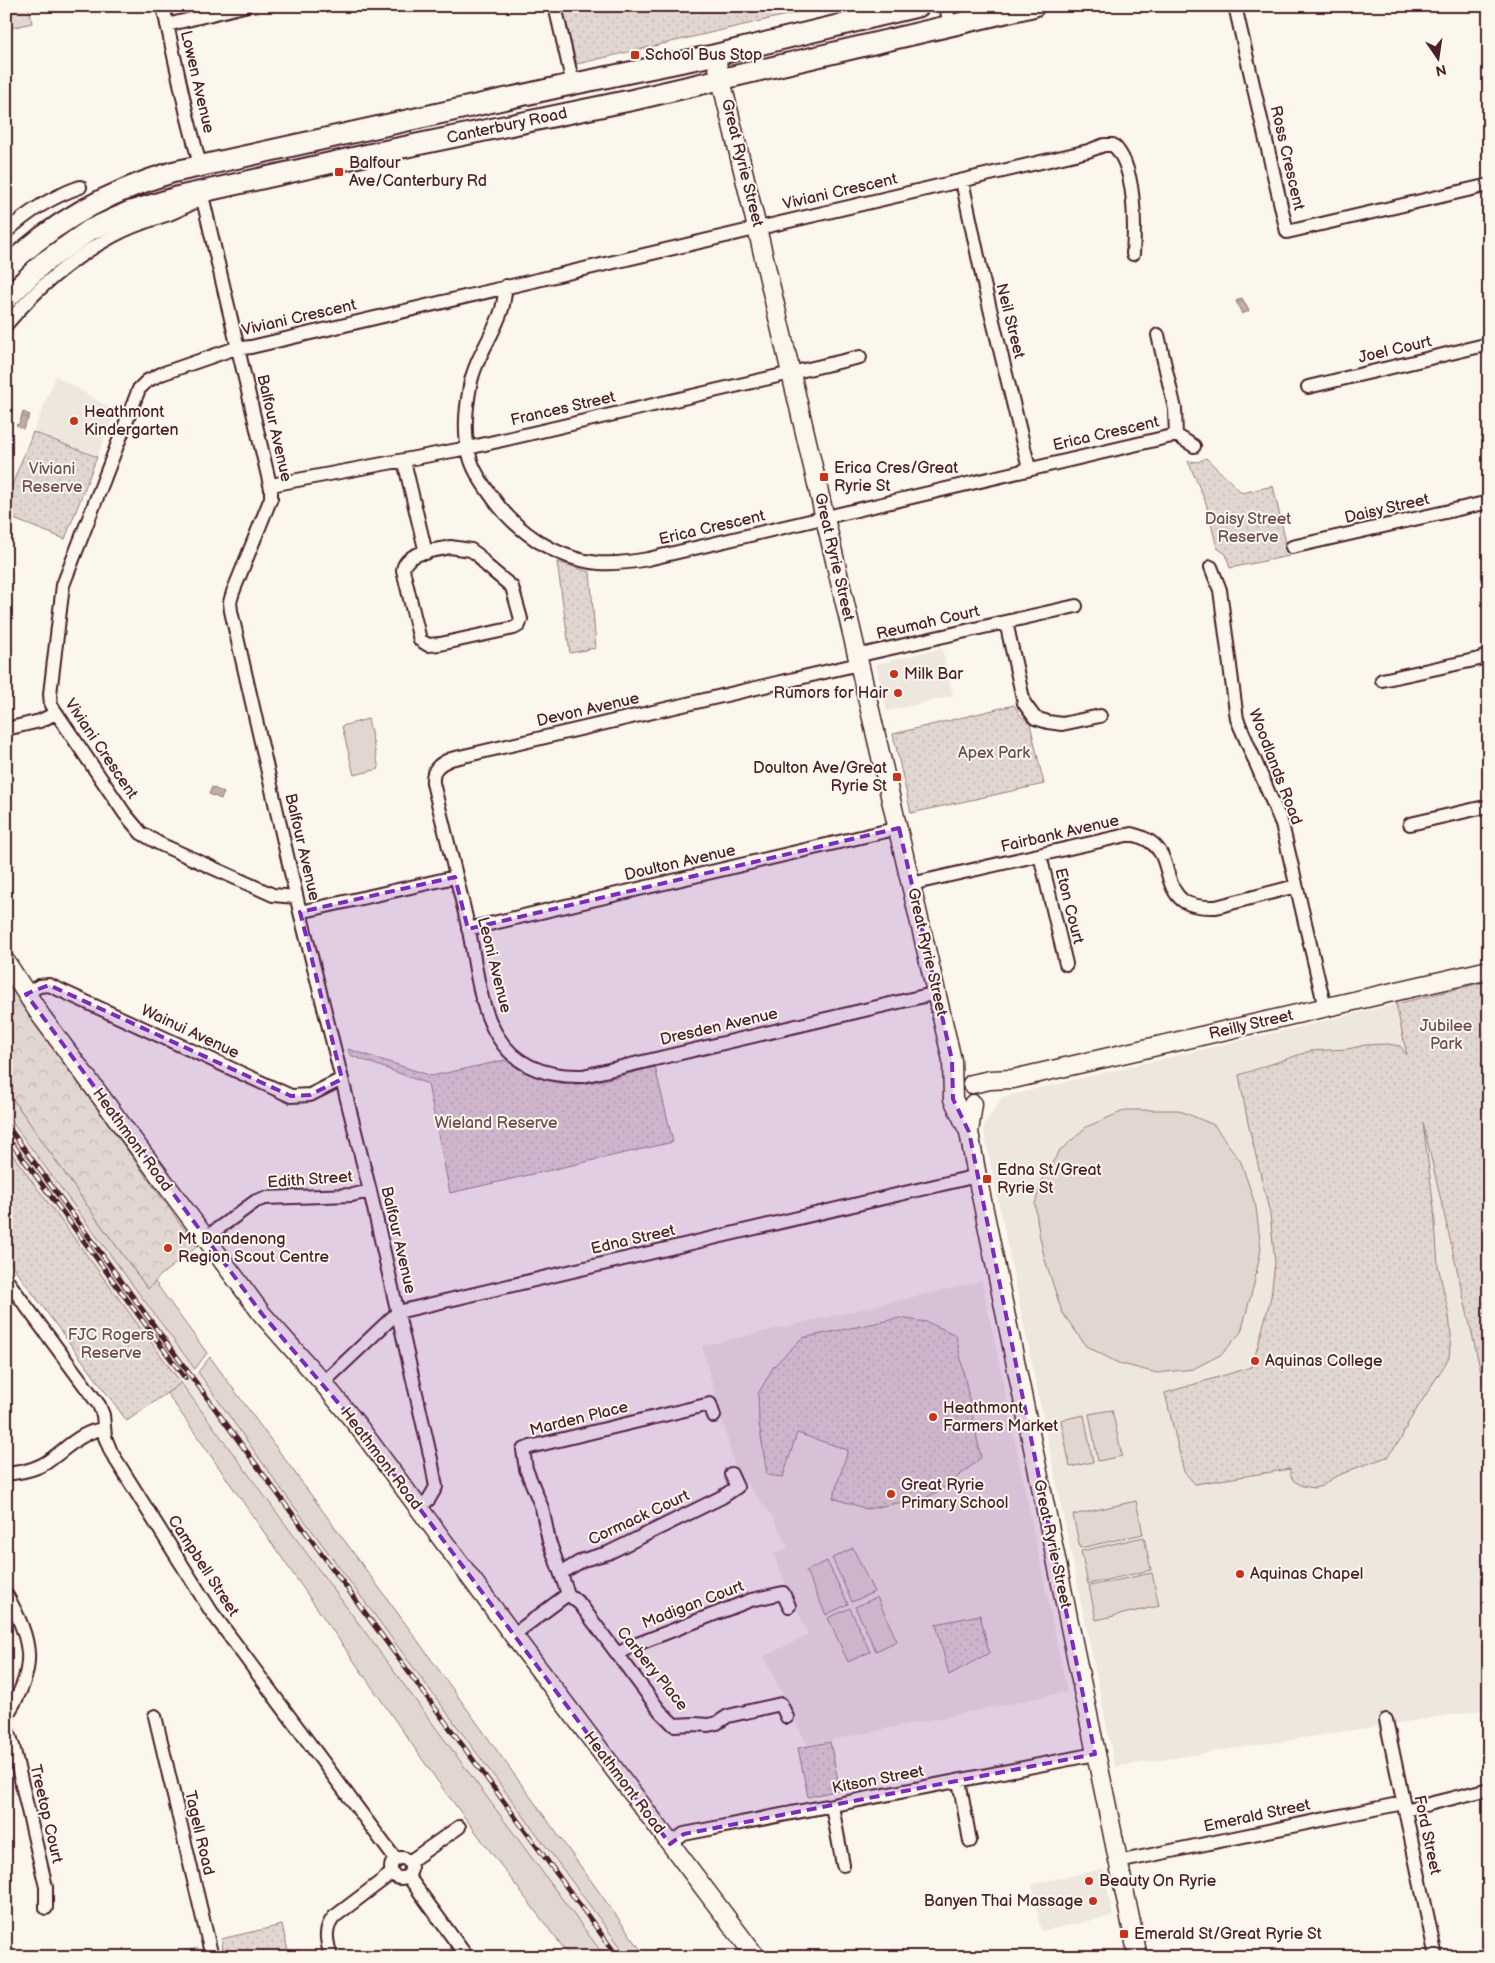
<svg xmlns="http://www.w3.org/2000/svg" width="1495" height="1963" font-family="'Balsamiq Sans',sans-serif">
	<style>
		.built { fill: #eee7de }
		.grass { fill: #e2d7d0; stroke: #967b7e }
		.forest { fill: url(#forest-crowns); stroke: #967b7e }
		.park { fill: url(#park-dots); stroke: #967b7e }
		.water { fill: url(#water-ripples); stroke: #907477 }
		.lines { fill: none; stroke-linecap: round; stroke-linejoin: round }
		.street-casing { stroke: #4a1f2b; stroke-width: 16 }
		.secondary-casing { stroke: #4a1f2b; stroke-width: 21 }
		.primary-casing { stroke: #4a1f2b; stroke-width: 24 }
		.street { stroke: #fbf7ec; stroke-width: 12 }
		.secondary { stroke: #fbf7ec; stroke-width: 18 }
		.primary { stroke: #fbf7ec; stroke-width: 20 }
		.rail-casing { stroke: #4a1f2b; stroke-width: 5 }
		.rail { stroke: #fbf7ec; stroke-width: 3; stroke-dasharray: 9; stroke-linecap: butt }
		.marked { fill: #7b2cbf; fill-opacity: 0.2; stroke: #7b2cbf; stroke-width: 4; stroke-dasharray: 10 6; stroke-linejoin: round }
		.poi-dot { fill: #c8321e; stroke: #fbf7ec; stroke-width: 2 }
		.labels { text-anchor: middle; dominant-baseline: central; stroke-width: 4; stroke-linejoin: round; paint-order: stroke }
		.poi-label { font-size: 16px; fill: #4a1f2b; stroke: #fbf7ec; text-anchor: start }
		.street-label { font-size: 16px; fill: #4a1f2b; stroke: #fbf7ec }
		.park-label { font-size: 16px; fill: #704d54; stroke: #fbf7ec }
	</style>
	<defs>
		<pattern id="forest-crowns" width="20" height="18" patternUnits="userSpaceOnUse" patternTransform="scale(1.25)"><rect width="20" height="18" fill="#e2d7d0"/><path d="M2 6a3 3 0 1 1 6 0M12 15a3 3 0 1 1 6 0" fill="none" stroke="#c3b8b3"/></pattern>
		<pattern id="park-dots" width="8" height="8" patternUnits="userSpaceOnUse" patternTransform="scale(1.25)"><rect width="8" height="8" fill="#e2d7d0"/><path d="M2 2h.1M6 6h.1" fill="none" stroke="#c3b8b3" stroke-width="1.8" stroke-linecap="round"/></pattern>
		<pattern id="water-ripples" width="26" height="14" patternUnits="userSpaceOnUse" patternTransform="scale(1.25)"><rect width="26" height="14" fill="#bfadaa"/><path d="M2 4q2-2 4 0t4 0M15 11q2-2 4 0t4 0" fill="none" stroke="#9d8c8b"/></pattern>
	</defs>
	<rect width="100%" height="100%" fill="#fbf7ec"/>
	<filter id="ink" filterUnits="userSpaceOnUse"><feTurbulence type="fractalNoise" baseFrequency=".02" numOctaves="2"/><feDisplacementMap in="SourceGraphic" scale="10" xChannelSelector="R" yChannelSelector="G"/><feConvolveMatrix kernelMatrix="1 2 1 2 8 2 1 2 1" color-interpolation-filters="sRGB"/></filter>
	<g filter="url(#ink)">
		<path class="built" d="M 56,376 L 115,411 L 97,457 L 33,432 Z
			M 942,648 L 953,696 L 887,711 L 876,664 Z
			M 1396,1004 L 1489,1409 L 1489,1709 L 1115,1767 L 983,1127 L 1002,1097 Z
			M 6,1114 L 196,1369 L 179,1381 L 6,1146 Z
			M 982,1281 L 1067,1692 L 807,1745 L 764,1656 L 808,1635 L 773,1554 L 788,1547 L 773,1517 L 735,1468 L 702,1346 Z
			M 198,1372 L 279,1486 L 628,1957 L 605,1957 L 181,1383 Z
			M 1103,1869 L 1113,1916 L 1041,1931 L 1032,1884 Z"/>
		<path class="grass" d="M 6,6 L 29,6 L 32,23 L 6,29 Z
			M 368,719 L 379,769 L 354,775 L 342,726 Z
			M 6,1089 L 96,1218 L 148,1289 L 155,1282 L 207,1353 L 195,1369 L 6,1114 Z
			M 1126,1110 L 1178,1110 L 1214,1125 L 1241,1162 L 1256,1207 L 1261,1249 L 1254,1284 L 1241,1332 L 1222,1354 L 1193,1369 L 1157,1373 L 1118,1363 L 1086,1346 L 1062,1312 L 1045,1260 L 1039,1233 L 1035,1204 L 1043,1177 L 1059,1152 L 1086,1127 Z
			M 210,1357 L 410,1630 L 646,1957 L 628,1957 L 279,1486 L 198,1372 Z
			M 181,1383 L 605,1957 L 570,1957 L 441,1786 L 167,1393 Z
			M 1112,1410 L 1122,1456 L 1098,1461 L 1089,1414 Z
			M 1084,1415 L 1093,1462 L 1070,1467 L 1061,1420 Z
			M 1136,1501 L 1143,1534 L 1080,1548 L 1073,1515 Z
			M 1144,1537 L 1151,1570 L 1088,1584 L 1081,1551 Z
			M 853,1548 L 874,1592 L 852,1602 L 832,1558 Z
			M 827,1561 L 848,1604 L 826,1615 L 806,1571 Z
			M 1152,1573 L 1159,1606 L 1096,1620 L 1089,1586 Z
			M 877,1597 L 897,1641 L 876,1651 L 855,1607 Z
			M 850,1608 L 870,1652 L 848,1662 L 828,1618 Z"/>
		<path class="forest" d="M 6,979 L 39,1028 L 197,1247 L 162,1274 L 148,1289 L 96,1218 L 6,1089 Z"/>
		<path class="park" d="M 561,6 L 825,6 L 577,64 Z
			M 33,432 L 97,457 L 65,539 L 6,516 L 6,500 Z
			M 1206,458 L 1242,493 L 1273,486 L 1289,556 L 1230,568 L 1226,554 L 1217,548 L 1206,503 L 1188,461 L 1198,462 Z
			M 557,562 L 590,572 L 596,648 L 570,653 Z
			M 1014,705 L 1020,715 L 1030,724 L 1044,784 L 911,813 L 893,734 Z
			M 1489,981 L 1489,1407 L 1423,1123 L 1434,1209 L 1438,1265 L 1449,1315 L 1451,1335 L 1449,1358 L 1408,1423 L 1401,1439 L 1387,1457 L 1353,1469 L 1333,1478 L 1322,1486 L 1314,1488 L 1303,1486 L 1294,1481 L 1290,1475 L 1290,1469 L 1195,1484 L 1184,1472 L 1165,1393 L 1252,1367 L 1271,1297 L 1275,1262 L 1270,1214 L 1248,1123 L 1239,1075 L 1310,1051 L 1348,1049 L 1365,1045 L 1387,1044 L 1400,1046 L 1407,1055 L 1396,1004 Z
			M 348,1049 L 432,1076 L 505,1060 C 527,1074 553,1086 580,1084 C 603,1082 633,1072 655,1067 L 673,1142 L 450,1193 L 428,1084 L 350,1055 Z
			M 6,1146 L 181,1383 L 127,1421 L 6,1257 Z
			M 900,1318 L 927,1322 L 956,1335 L 981,1458 L 945,1487 L 928,1497 L 867,1509 L 833,1498 L 848,1450 L 797,1433 L 783,1477 L 767,1475 L 759,1423 L 758,1394 L 774,1366 L 802,1338 Z
			M 980,1615 L 989,1653 L 949,1675 L 936,1624 Z
			M 830,1742 L 840,1790 L 808,1797 L 798,1748 Z
			M 282,1925 L 289,1955 L 275,1957 L 225,1957 L 221,1939 Z
			M 198,1948 L 200,1957 L 163,1957 Z"/>
		<path class="water" d="M 1242,298 L 1249,311 L 1242,314 L 1236,301 Z
			M 23,412 L 30,415 L 23,429 L 16,425 L 19,424 Z
			M 212,787 L 224,793 L 221,799 L 209,794 Z"/>
		<g class="lines">
			<defs>
				<path id="street" d="M 163,6 L 187,115 L 200,165
					M 555,6 L 573,84
					M 946,6 L 950,26
					M 1235,6 L 1287,232 L 1489,185
					M 167,25 L 244,6
					M 962,181 L 983,280 L 1029,468
					M 201,191 L 271,489 L 271,498 L 233,592 L 230,602 L 231,611 L 300,912 L 370,1191 L 431,1459 L 436,1487 L 429,1499 L 419,1508
					M 6,232 C 29,211 51,197 80,187
					M 506,286 C 505,293 504,301 502,309 C 494,335 475,358 470,386 C 466,409 463,434 470,457 C 473,470 482,483 490,494 C 514,530 555,559 599,563 C 615,564 632,562 648,559 L 1176,435
					M 6,325 C 36,289 73,257 115,235 C 133,225 151,220 169,214 C 180,210 190,204 201,199
					M 1158,335 L 1175,409 L 1176,435 L 1194,446
					M 1308,387 L 1489,344
					M 404,461 L 426,553
					M 271,485 L 468,448 L 860,357
					M 450,547 L 471,550 L 478,555 L 487,566 L 512,587 L 521,619 L 519,625 L 514,628 L 440,644 L 428,645 L 420,640 L 403,570 C 406,551 435,551 450,547 Z
					M 1292,547 L 1489,502
					M 1211,567 L 1220,590 L 1237,719 L 1282,824 L 1325,1008
					M 1006,622 L 1024,703 L 1035,718 L 1048,722 L 1062,724 L 1100,716
					M 856,656 L 1076,606
					M 859,664 L 451,759 C 439,764 432,769 433,783 C 445,832 458,881 469,931 C 476,965 479,1007 498,1037 C 517,1068 549,1077 583,1076 L 937,993
					M 1382,680 L 1479,659 L 1489,655
					M 6,729 L 40,721 L 56,713
					M 1410,824 L 1489,806
					M 1040,855 L 1066,964
					M 911,884 L 1131,834 C 1143,837 1153,841 1160,852 C 1164,858 1166,867 1168,874 C 1175,902 1188,908 1216,907 L 1296,886
					M 296,897 L 273,895 L 160,844 L 141,833 L 125,814 L 51,705 L 50,694 L 63,585 L 139,389 L 147,381 L 161,374 L 233,349 L 251,347 L 1088,151 L 1104,145 L 1113,145 C 1136,165 1135,225 1133,254
					M 300,912 L 455,877
					M 468,929 L 899,828
					M 26,994 L 39,986 L 49,985 L 291,1096 L 310,1095 L 342,1079
					M 205,1238 L 256,1201 L 265,1198 L 352,1195 L 370,1191
					M 6,1279 L 99,1405 L 103,1415 L 105,1437 L 111,1452 L 211,1611 L 396,1860
					M 323,1383 L 398,1312 L 977,1176
					M 6,1474 C 21,1472 35,1470 47,1462 C 65,1450 81,1431 104,1429
					M 561,1573 L 583,1560 L 608,1553 L 722,1497 L 737,1487 L 731,1474
					M 6,1594 C 33,1641 38,1669 6,1716
					M 568,1594 L 549,1541 L 542,1508 L 526,1469 L 523,1450 L 530,1447 L 710,1404 L 714,1416
					M 513,1635 L 568,1594 L 580,1604 L 660,1711 L 674,1725 L 695,1724 L 708,1725 L 717,1723 L 728,1716 L 781,1704 L 787,1717
					M 618,1654 L 632,1646 L 751,1600 L 783,1593 L 789,1606
					M 155,1716 L 212,1957
					M 1386,1720 L 1436,1957
					M 6,1730 L 10,1736 L 13,1746 L 46,1887 L 46,1908
					M 959,1781 L 970,1841
					M 832,1806 L 843,1865
					M 1405,1810 L 1489,1789
					M 670,1844 L 684,1834 L 1095,1754
					M391 1868a10 10 0 1 1 20 0a10 10 0 1 1-20 0Z
					M 409,1862 L 459,1827
					M 1118,1862 L 1403,1803
					M 408,1876 L 467,1957
					M 331,1957 C 327,1942 323,1930 334,1917 L 392,1873"/>
				<path id="secondary" d="M 715,55 L 757,228 L 952,1060 L 953,1099 L 969,1132
					M 6,962 L 41,1016 L 262,1314 L 323,1383 L 358,1426 L 513,1635 L 756,1957
					M 972,1084 L 990,1080 L 1013,1079 L 1489,970
					M 973,1104 L 969,1132 L 977,1176 L 1138,1957"/>
				<path id="primary" d="M 6,268 C 54,221 110,191 173,172 L 573,84 L 715,55 L 919,6
					M 6,299 L 43,263 L 90,230 L 129,212 L 178,197 L 371,154 L 632,100 L 1034,6"/>
			</defs>
			<use href="#street" class="street-casing"/>
			<use href="#secondary" class="secondary-casing"/>
			<use href="#primary" class="primary-casing"/>
			<use href="#street" class="street"/>
			<use href="#secondary" class="secondary"/>
			<use href="#primary" class="primary"/>
			<defs>
				<path id="rail" d="M 6,1124 L 618,1957
					M 13,1145 L 185,1378"/>
			</defs>
			<use href="#rail" class="rail-casing"/>
			<use href="#rail" class="rail"/>
		</g>
	</g>
	<path class="marked" d="M 899,828 L 952,1060 L 953,1099 L 969,1132 L 1095,1754 L 684,1834 L 670,1844 L 358,1426 L 262,1314 L 26,994 L 49,985 L 291,1096 L 310,1095 L 342,1079 L 300,912 L 455,877 L 468,929 Z"/>
	<g class="poi-dot">
		<rect x="630" y="50" width="10" height="10" rx="2.5"/>
		<rect x="334" y="167" width="10" height="10" rx="2.5"/>
		<circle cx="74" cy="421" r="5"/>
		<rect x="819" y="472" width="10" height="10" rx="2.5"/>
		<circle cx="894" cy="674" r="5"/>
		<circle cx="898" cy="693" r="5"/>
		<rect x="892" y="772" width="10" height="10" rx="2.5"/>
		<rect x="982" y="1174" width="10" height="10" rx="2.5"/>
		<circle cx="168" cy="1248" r="5"/>
		<circle cx="1255" cy="1361" r="5"/>
		<circle cx="933" cy="1417" r="5"/>
		<circle cx="891" cy="1494" r="5"/>
		<circle cx="1240" cy="1574" r="5"/>
		<circle cx="1089" cy="1881" r="5"/>
		<circle cx="1093" cy="1901" r="5"/>
		<rect x="1119" y="1929" width="10" height="10" rx="2.5"/>
	</g>
	<g class="labels">
		<g class="poi-label">
			<text x="645" y="55">School Bus Stop</text>
			<text x="349" y="163">Balfour<tspan x="349" dy="18">Ave/Canterbury Rd</tspan></text>
			<text x="84" y="412">Heathmont<tspan x="84" dy="18">Kindergarten</tspan></text>
			<text x="834" y="468">Erica Cres/Great<tspan x="834" dy="18">Ryrie St</tspan></text>
			<text x="904" y="674">Milk Bar</text>
			<text x="888" y="693" text-anchor="end">Rumors for Hair</text>
			<text x="887" y="768" text-anchor="end">Doulton Ave/Great<tspan x="887" dy="18">Ryrie St</tspan></text>
			<text x="997" y="1170">Edna St/Great<tspan x="997" dy="18">Ryrie St</tspan></text>
			<text x="178" y="1239">Mt Dandenong<tspan x="178" dy="18">Region Scout Centre</tspan></text>
			<text x="1265" y="1361">Aquinas College</text>
			<text x="943" y="1408">Heathmont<tspan x="943" dy="18">Farmers Market</tspan></text>
			<text x="901" y="1485">Great Ryrie<tspan x="901" dy="18">Primary School</tspan></text>
			<text x="1250" y="1574">Aquinas Chapel</text>
			<text x="1099" y="1881">Beauty On Ryrie</text>
			<text x="1083" y="1901" text-anchor="end">Banyen Thai Massage</text>
			<text x="1134" y="1934">Emerald St/Great Ryrie St</text>
		</g>
		<g class="street-label">
			<text transform="translate(197 82) rotate(77)">Lowen Avenue</text>
			<text transform="translate(507 126) rotate(-12)">Canterbury Road</text>
			<text transform="translate(1287 158) rotate(77)">Ross Crescent</text>
			<text transform="translate(742 163) rotate(76)">Great Ryrie Street</text>
			<text transform="translate(840 192) rotate(-13)">Viviani Crescent</text>
			<text transform="translate(299 318) rotate(-13)">Viviani Crescent</text>
			<text transform="translate(1010 321) rotate(76)">Neil Street</text>
			<text transform="translate(1395 350) rotate(-13)">Joel Court</text>
			<text transform="translate(563 409) rotate(-13)">Frances Street</text>
			<text transform="translate(274 428) rotate(77)">Balfour Avenue</text>
			<text transform="translate(1106 434) rotate(-13)">Erica Crescent</text>
			<text transform="translate(1387 509) rotate(-13)">Daisy Street</text>
			<text transform="translate(712 528) rotate(-13)">Erica Crescent</text>
			<text transform="translate(834 557) rotate(77)">Great Ryrie Street</text>
			<text transform="translate(928 623) rotate(-13)">Reumah Court</text>
			<text transform="translate(588 710) rotate(-13)">Devon Avenue</text>
			<text transform="translate(101 749) rotate(56)">Viviani Crescent</text>
			<text transform="translate(1275 767) rotate(69)">Woodlands Road</text>
			<text transform="translate(1060 834) rotate(-13)">Fairbank Avenue</text>
			<text transform="translate(302 847) rotate(77)">Balfour Avenue</text>
			<text transform="translate(680 863) rotate(-13)">Doulton Avenue</text>
			<text transform="translate(1069 906) rotate(76)">Eton Court</text>
			<text transform="translate(927 952) rotate(77)">Great Ryrie Street</text>
			<text transform="translate(494 965) rotate(76)">Leoni Avenue</text>
			<text transform="translate(1251 1025) rotate(-13)">Reilly Street</text>
			<text transform="translate(719 1027) rotate(-13)">Dresden Avenue</text>
			<text transform="translate(190 1032) rotate(25)">Wainui Avenue</text>
			<text transform="translate(132 1140) rotate(54)">Heathmont Road</text>
			<text transform="translate(310 1180) rotate(-4)">Edith Street</text>
			<text transform="translate(398 1240) rotate(77)">Balfour Avenue</text>
			<text transform="translate(633 1240) rotate(-13)">Edna Street</text>
			<text transform="translate(579 1419) rotate(-14)">Marden Place</text>
			<text transform="translate(381 1459) rotate(53)">Heathmont Road</text>
			<text transform="translate(639 1518) rotate(-25)">Cormack Court</text>
			<text transform="translate(1052 1544) rotate(78)">Great Ryrie Street</text>
			<text transform="translate(203 1566) rotate(57)">Campbell Street</text>
			<text transform="translate(693 1605) rotate(-21)">Madigan Court</text>
			<text transform="translate(652 1669) rotate(51)">Carbery Place</text>
			<text transform="translate(878 1780) rotate(-11)">Kitson Street</text>
			<text transform="translate(624 1783) rotate(53)">Heathmont Road</text>
			<text transform="translate(46 1814) rotate(77)">Treetop Court</text>
			<text transform="translate(1257 1816) rotate(-12)">Emerald Street</text>
			<text transform="translate(199 1833) rotate(77)">Tagell Road</text>
			<text transform="translate(1427 1835) rotate(78)">Ford Street</text>
		</g>
		<g class="park-label">
			<text x="52" y="469">Viviani<tspan x="52" dy="18">Reserve</tspan></text>
			<text x="1248" y="519">Daisy Street<tspan x="1248" dy="18">Reserve</tspan></text>
			<text x="994" y="753">Apex Park</text>
			<text x="1446" y="1026">Jubilee<tspan x="1446" dy="18">Park</tspan></text>
			<text x="496" y="1123">Wieland Reserve</text>
			<text x="111" y="1335">FJC Rogers<tspan x="111" dy="18">Reserve</tspan></text>
		</g>
	</g>
	<rect width="1495" height="1963" fill="none" stroke="#fbf7ec" stroke-width="25"/>
	<rect x="12" y="12" width="1470" height="1938" fill="none" stroke="#4a1f2b" stroke-width="2" filter="url(#ink)"/>
	<g transform="translate(1438 58) rotate(167)" stroke="#fbf7ec" stroke-width="4" paint-order="stroke">
	<path d="M0-4L9 19L0 12L-9 19Z" fill="#4a1f2b"/>
	<text y="-8" font-size="14" font-weight="bold" text-anchor="middle" fill="#4a1f2b">N</text>
	</g>
</svg>
